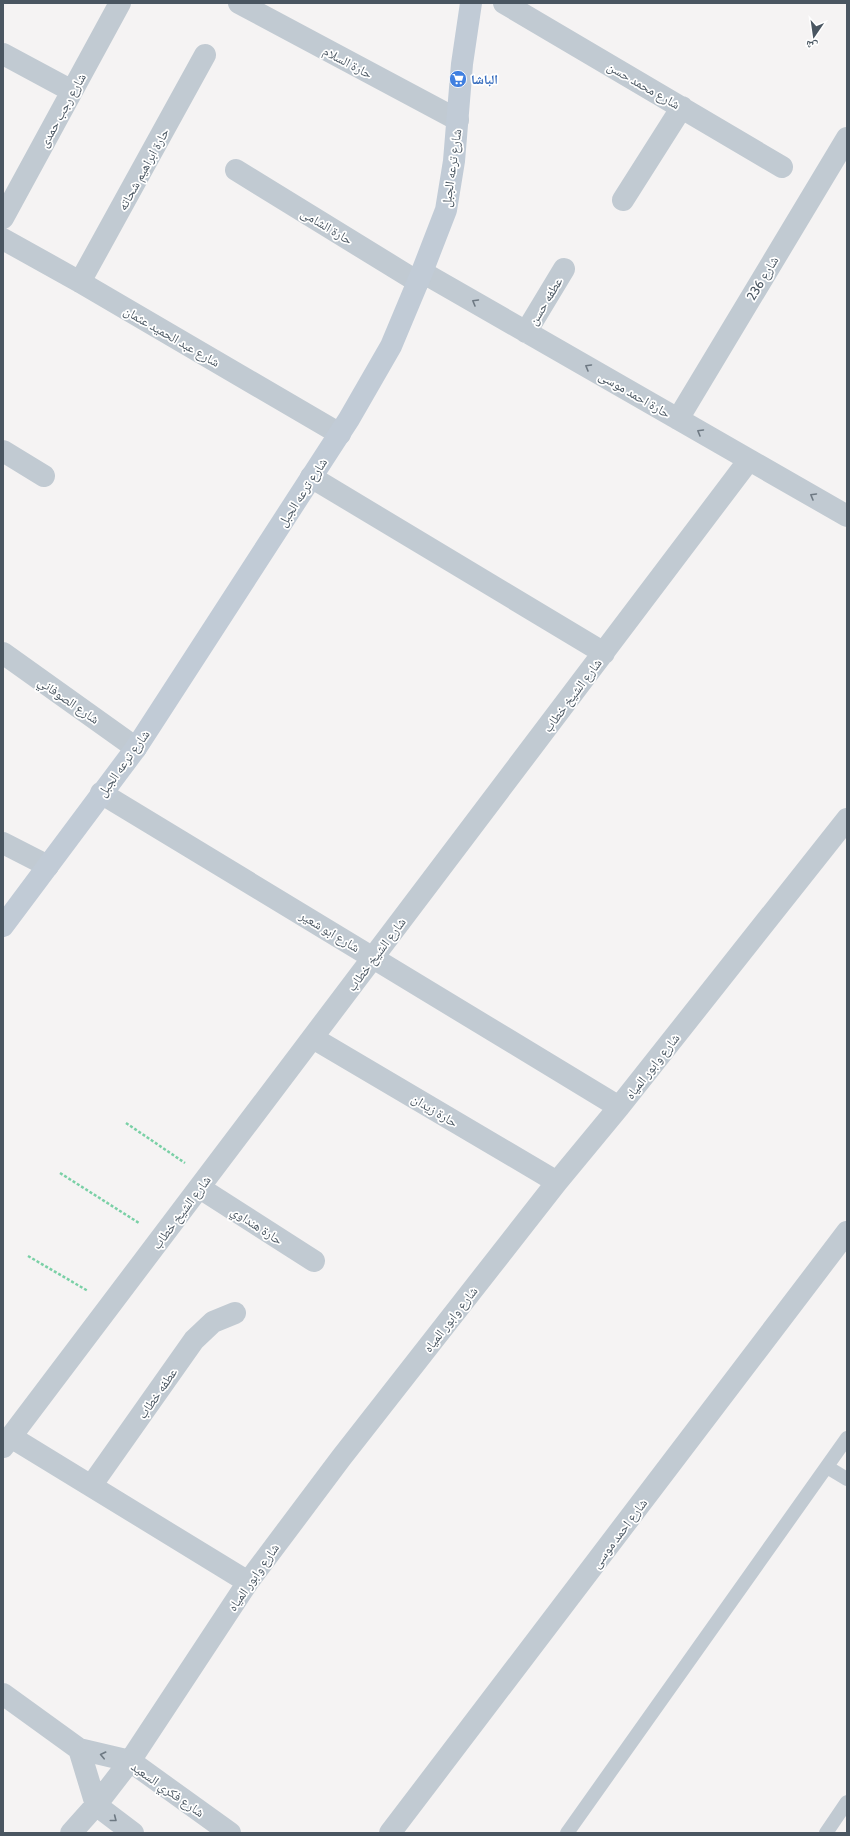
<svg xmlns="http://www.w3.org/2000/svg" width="850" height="1836" font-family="Cabin,'Noto Naskh Arabic',sans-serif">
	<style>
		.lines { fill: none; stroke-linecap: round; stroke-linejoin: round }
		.path { stroke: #7ad0a6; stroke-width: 2.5; stroke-dasharray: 3 2; stroke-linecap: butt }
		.lane { stroke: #c1cad2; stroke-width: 14 }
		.street { stroke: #c1cad2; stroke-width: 22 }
		.secondary { stroke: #c1cbd6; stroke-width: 22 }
		.oneway { stroke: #6e7983 }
		.labels { text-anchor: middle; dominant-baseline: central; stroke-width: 3.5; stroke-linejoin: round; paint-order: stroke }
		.street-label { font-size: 13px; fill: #4a5661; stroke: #fff }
		.shop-label { font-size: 13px; font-weight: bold; fill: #366cbe; stroke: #fff; text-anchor: start }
	</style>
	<rect width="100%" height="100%" fill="#f5f3f3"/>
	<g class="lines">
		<path class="path" d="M 126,1123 L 185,1163
			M 60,1173 L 139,1223
			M 28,1256 L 88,1291"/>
		<path class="lane" d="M 827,1467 L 847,1479
			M 567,1833 L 847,1438
			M 826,1833 L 847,1802"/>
		<path class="street" d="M 239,3 L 458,120
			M 504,3 L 782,167
			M 3,54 L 72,91
			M 236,170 L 418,282
			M 623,200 L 682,107
			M 3,218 L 120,3
			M 3,239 L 80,282 L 340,434
			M 422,272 L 847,516
			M 80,282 L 205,55
			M 526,332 L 564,269
			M 678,419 L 847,138
			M 3,451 L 44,476
			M 311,477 L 604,653
			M 3,653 L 136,748
			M 101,793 L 619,1107
			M 3,843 L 48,866
			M 313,1038 L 557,1182
			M 200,1188 L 314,1261
			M 11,1437 L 248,1582
			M 3,1447 L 749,460
			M 91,1486 L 194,1340 L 213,1322 L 235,1313
			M 3,1694 L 79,1749 L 130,1761 L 230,1833
			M 79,1749 L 96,1805 L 133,1833
			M 71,1833 L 96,1805 L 130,1761 L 248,1582 L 341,1458 L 557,1182 L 619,1107 L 847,819
			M 390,1833 L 847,1232"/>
		<path class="secondary" d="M 3,926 L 136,748 L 349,419 L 391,346 L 422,272 L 446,210 L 454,161 L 462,64 L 471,3"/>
	</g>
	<defs><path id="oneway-chevron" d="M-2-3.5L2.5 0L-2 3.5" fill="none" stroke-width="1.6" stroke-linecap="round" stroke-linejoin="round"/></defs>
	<g class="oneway">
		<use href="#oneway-chevron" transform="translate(475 302) rotate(-150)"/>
		<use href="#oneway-chevron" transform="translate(588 367) rotate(-150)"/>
		<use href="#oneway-chevron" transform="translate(700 432) rotate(-150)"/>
		<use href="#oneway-chevron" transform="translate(813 496) rotate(-150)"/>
		<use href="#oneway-chevron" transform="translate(103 1755) rotate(-167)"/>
		<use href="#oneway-chevron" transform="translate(114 1819) rotate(38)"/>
	</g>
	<defs>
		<symbol id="supermarket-disc" viewBox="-11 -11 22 22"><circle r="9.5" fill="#3f7fe0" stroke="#fff"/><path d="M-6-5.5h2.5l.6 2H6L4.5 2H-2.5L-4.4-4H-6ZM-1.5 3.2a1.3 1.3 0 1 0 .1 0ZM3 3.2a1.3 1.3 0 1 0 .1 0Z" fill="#fff"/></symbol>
	</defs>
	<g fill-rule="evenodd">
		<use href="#supermarket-disc" x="448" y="69" width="20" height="20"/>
	</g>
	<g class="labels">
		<g class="street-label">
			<text transform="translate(348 62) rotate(28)">حارة السلام</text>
			<text transform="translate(644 85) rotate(30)">شارع محمد حسن</text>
			<text transform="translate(62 110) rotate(-61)">شارع رجب حمدى</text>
			<text transform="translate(451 168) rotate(-82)">شارع ترعه الجبل</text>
			<text transform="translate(143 169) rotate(-61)">حارة ابراهيم شحاته</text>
			<text transform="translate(327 226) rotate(31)">حارة الشامى</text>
			<text transform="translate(762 278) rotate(-59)">شارع 236</text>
			<text transform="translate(545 301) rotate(-59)">عطفه حسن</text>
			<text transform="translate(172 336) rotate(30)">شارع عبد الحميد عثمان</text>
			<text transform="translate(635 394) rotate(30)">حارة احمد موسى</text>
			<text transform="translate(302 492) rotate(-57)">شارع ترعه الجبل</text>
			<text transform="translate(572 695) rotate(-53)">شارع الشيخ خطاب</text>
			<text transform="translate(69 700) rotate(35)">شارع الصوفاني</text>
			<text transform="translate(123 763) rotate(-54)">شارع ترعه الجبل</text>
			<text transform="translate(330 931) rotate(31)">شارع ابو شعير</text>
			<text transform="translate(376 954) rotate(-53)">شارع الشيخ خطاب</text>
			<text transform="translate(652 1066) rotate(-52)">شارع وابور المياه</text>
			<text transform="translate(435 1110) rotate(31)">حارة زيدان</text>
			<text transform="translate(181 1212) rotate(-53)">شارع الشيخ خطاب</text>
			<text transform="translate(257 1225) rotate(33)">حارة هنداوي</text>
			<text transform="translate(450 1319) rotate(-52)">شارع وابور المياه</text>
			<text transform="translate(157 1393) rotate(-55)">عطفه خطاب</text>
			<text transform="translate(619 1533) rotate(-53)">شارع احمد موسى</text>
			<text transform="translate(253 1577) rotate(-55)">شارع وابور المياه</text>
			<text transform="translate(168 1789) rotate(35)">شارع فكري السعيد</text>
		</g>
		<g class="shop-label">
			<text x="471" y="79">الباشا</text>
		</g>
	</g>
	<rect width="850" height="1836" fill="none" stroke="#4a5661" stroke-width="8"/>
	<g transform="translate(814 36) rotate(193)" stroke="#ffffff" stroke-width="3" paint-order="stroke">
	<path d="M0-3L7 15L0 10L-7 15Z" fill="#4a5661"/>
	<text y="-6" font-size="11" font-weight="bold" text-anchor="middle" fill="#4a5661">ش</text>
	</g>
</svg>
